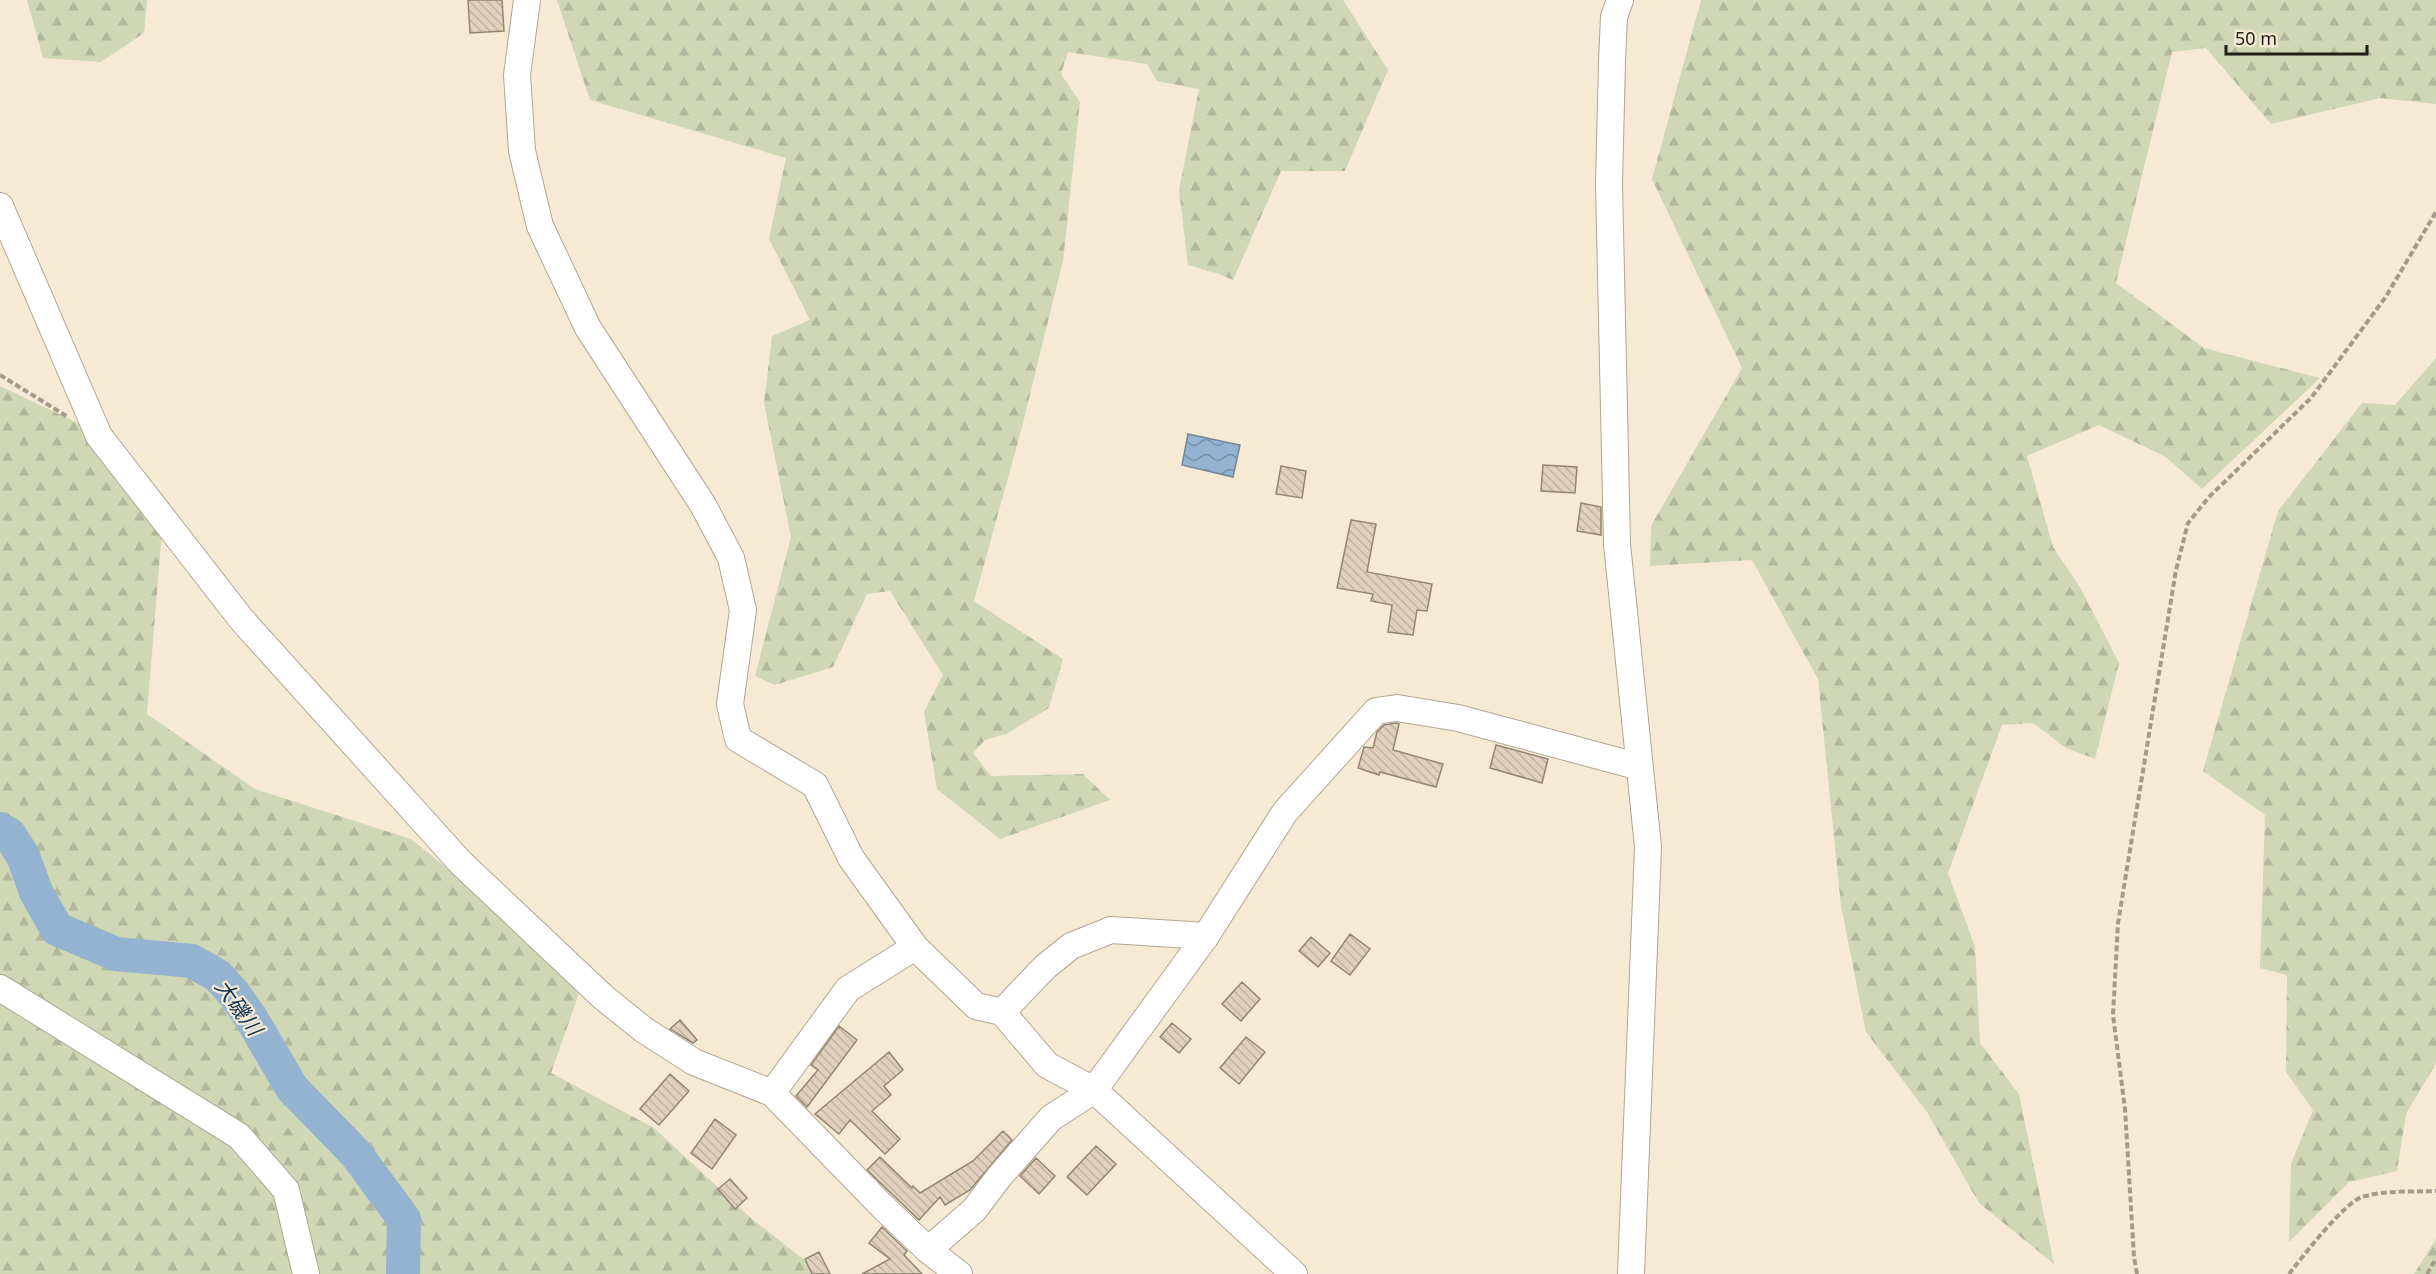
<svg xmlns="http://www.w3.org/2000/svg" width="2436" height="1274" font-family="'Noto Sans','Noto Sans JP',sans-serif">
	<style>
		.forest { fill: url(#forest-firs) }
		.water { fill: url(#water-waves); stroke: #728799; stroke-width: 1.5 }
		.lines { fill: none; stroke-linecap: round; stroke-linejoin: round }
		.river { stroke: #93b3d0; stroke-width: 34 }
		.building { fill: url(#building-back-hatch); stroke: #938574; stroke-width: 1.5 }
		.minor-casing { stroke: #b2a693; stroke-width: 28 }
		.path { stroke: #a39a8a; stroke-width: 4; stroke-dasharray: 6 3; stroke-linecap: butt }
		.minor { stroke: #fff; stroke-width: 26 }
		.labels { text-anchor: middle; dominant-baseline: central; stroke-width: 4.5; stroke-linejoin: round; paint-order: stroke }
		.water-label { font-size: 21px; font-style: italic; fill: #0d3451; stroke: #f6ead5 }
	</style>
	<defs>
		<pattern id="forest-firs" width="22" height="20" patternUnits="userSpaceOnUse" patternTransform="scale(1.5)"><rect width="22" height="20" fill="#cfd7b5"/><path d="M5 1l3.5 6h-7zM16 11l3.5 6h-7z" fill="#b2b89b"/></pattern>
		<pattern id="water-waves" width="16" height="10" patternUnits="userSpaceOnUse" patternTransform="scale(1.5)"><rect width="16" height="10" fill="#93b3d0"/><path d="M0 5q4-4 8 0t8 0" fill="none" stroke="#7891a8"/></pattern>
		<pattern id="building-back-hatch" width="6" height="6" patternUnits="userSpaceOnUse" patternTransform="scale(1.5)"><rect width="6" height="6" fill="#e0d0bd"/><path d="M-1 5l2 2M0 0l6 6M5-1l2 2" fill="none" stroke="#c0b2a2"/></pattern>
	</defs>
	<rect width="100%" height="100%" fill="#f6ead5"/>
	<path class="forest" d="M 27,0 L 147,0 L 144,33 L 101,62 L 43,58 Z
		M 557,0 L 1343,0 L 1388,70 L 1345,171 L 1281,171 L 1233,280 L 1219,274 L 1188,265 L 1179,190 L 1199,89 L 1157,81 L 1147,64 L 1068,52 L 1061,74 L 1080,102 L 1063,261 L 1022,427 L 974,601 L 1063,659 L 1049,708 L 1006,734 L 985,740 L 973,753 L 991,776 L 1083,774 L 1110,800 L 1000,839 L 937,789 L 924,712 L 943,675 L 890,591 L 867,594 L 833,667 L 775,685 L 755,676 L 791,537 L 764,403 L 772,336 L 810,320 L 769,239 L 786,158 L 590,100 Z
		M 1701,0 L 2436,0 L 2436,104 L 2380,98 L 2271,124 L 2206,48 L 2172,52 L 2116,283 L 2204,348 L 2320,378 L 2202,489 L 2166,457 L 2099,425 L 2027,456 L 2053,547 L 2080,587 L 2119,663 L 2095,759 L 2066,748 L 2033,723 L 2002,725 L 1948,873 L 1975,947 L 1980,1043 L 2019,1094 L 2054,1264 L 1979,1203 L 1927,1112 L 1866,1032 L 1841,906 L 1818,679 L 1752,560 L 1650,566 L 1651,526 L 1742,368 L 1652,179 Z
		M 2436,358 L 2436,1063 L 2406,1114 L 2397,1171 L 2349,1182 L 2289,1242 L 2291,1164 L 2313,1110 L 2286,1072 L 2287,975 L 2260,968 L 2265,815 L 2203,771 L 2278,511 L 2362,403 L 2395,405 Z
		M 0,386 L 80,424 L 163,519 L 147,714 L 255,789 L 411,839 L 584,979 L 551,1073 L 654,1128 L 752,1219 L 822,1274 L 0,1274 Z
		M 2436,1239 L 2436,1274 L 2414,1274 Z"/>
	<path class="water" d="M 1188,434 L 1240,445 L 1233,477 L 1182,465 Z"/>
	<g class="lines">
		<path class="river" d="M 0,829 L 9,834 L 23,856 L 36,892 L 57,929 L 116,954 L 192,961 L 218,976 L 234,994 L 251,1018 L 292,1088 L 356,1154 L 404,1219 L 403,1274"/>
	</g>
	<path class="building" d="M 468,0 L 502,0 L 504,31 L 470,33 Z
		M 1543,465 L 1577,467 L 1575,493 L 1541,491 Z
		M 1281,466 L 1306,471 L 1302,498 L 1276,494 Z
		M 1581,503 L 1601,507 L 1601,535 L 1577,531 Z
		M 1351,520 L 1376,524 L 1367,572 L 1432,584 L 1427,611 L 1417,610 L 1413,635 L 1388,632 L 1392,605 L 1371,601 L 1373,594 L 1337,588 Z
		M 1396,723 L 1399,724 L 1393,750 L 1443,764 L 1436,787 L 1380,772 L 1379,775 L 1358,768 L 1364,747 L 1373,748 L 1377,732 L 1384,725 Z
		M 1496,745 L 1548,759 L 1542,783 L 1490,768 Z
		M 1350,934 L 1370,949 L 1350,975 L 1331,961 Z
		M 1311,937 L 1330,953 L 1318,967 L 1299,951 Z
		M 1242,982 L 1260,999 L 1241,1021 L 1222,1004 Z
		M 680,1020 L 697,1040 L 693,1043 L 670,1029 Z
		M 1172,1023 L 1191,1039 L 1179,1053 L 1160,1037 Z
		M 839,1026 L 857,1040 L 807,1107 L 796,1096 L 818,1070 L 811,1065 Z
		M 1246,1037 L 1265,1052 L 1239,1084 L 1220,1068 Z
		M 889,1052 L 903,1070 L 884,1086 L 891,1095 L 872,1111 L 900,1139 L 885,1154 L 850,1120 L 839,1134 L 815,1114 Z
		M 670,1074 L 689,1091 L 659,1125 L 640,1109 Z
		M 715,1119 L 736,1135 L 712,1169 L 691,1153 Z
		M 1003,1131 L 1012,1140 L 970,1190 L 945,1205 L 940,1197 L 919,1220 L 867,1170 L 880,1157 L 912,1188 L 913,1186 L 920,1193 L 973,1161 Z
		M 1096,1146 L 1116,1164 L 1087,1195 L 1067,1177 Z
		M 1036,1158 L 1055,1176 L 1039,1194 L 1020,1176 Z
		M 730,1179 L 747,1198 L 735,1209 L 718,1189 Z
		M 882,1227 L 907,1251 L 904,1255 L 922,1274 L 862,1274 L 890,1259 L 869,1243 Z
		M 819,1252 L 830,1274 L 812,1274 L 805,1259 Z"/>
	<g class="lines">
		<defs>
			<path id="minor" d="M 527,0 L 517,75 L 522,151 L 540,226 L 588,328 L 703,505 L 731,558 L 743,610 L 730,704 L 738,739 L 815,785 L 851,858 L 915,947 L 976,1006 L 1002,1012 L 1047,1065 L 1094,1090 L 1294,1274
				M 1620,0 L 1614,17 L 1612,61 L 1609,184 L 1617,544 L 1648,847 L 1631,1274
				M 0,206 L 99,436 L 242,620 L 461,863 L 603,997 L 644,1030 L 694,1062 L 772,1093 L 882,1206 L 928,1250 L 959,1274
				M 0,988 L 239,1136 L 286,1190 L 306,1274
				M 1002,1012 L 1045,967 L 1071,946 L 1111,930 L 1206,936
				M 772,1093 L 848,989 L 915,947
				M 928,1250 L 974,1210 L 999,1177 L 1051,1118 L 1094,1090 L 1206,936 L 1285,812 L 1376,711 L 1397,708 L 1458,718 L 1640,767"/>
		</defs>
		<use href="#minor" class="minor-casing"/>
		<path class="path" d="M 0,375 L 68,417
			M 2137,1274 L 2134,1257 L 2125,1109 L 2113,1015 L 2118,923 L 2176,570 L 2188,523 L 2209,497 L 2311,398 L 2385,298 L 2436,212
			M 2289,1274 C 2302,1257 2344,1203 2362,1197 C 2385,1190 2412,1192 2436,1191
			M 2427,1274 L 2436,1259"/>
		<use href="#minor" class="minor"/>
	</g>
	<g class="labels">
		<g class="water-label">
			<text transform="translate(239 1007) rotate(54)">大磯川</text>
		</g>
	</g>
	<path d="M2226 45v9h141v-9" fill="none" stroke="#252119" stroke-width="3"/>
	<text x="2235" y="45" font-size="18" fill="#252119" stroke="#f6ead5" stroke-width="4.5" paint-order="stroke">50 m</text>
</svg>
